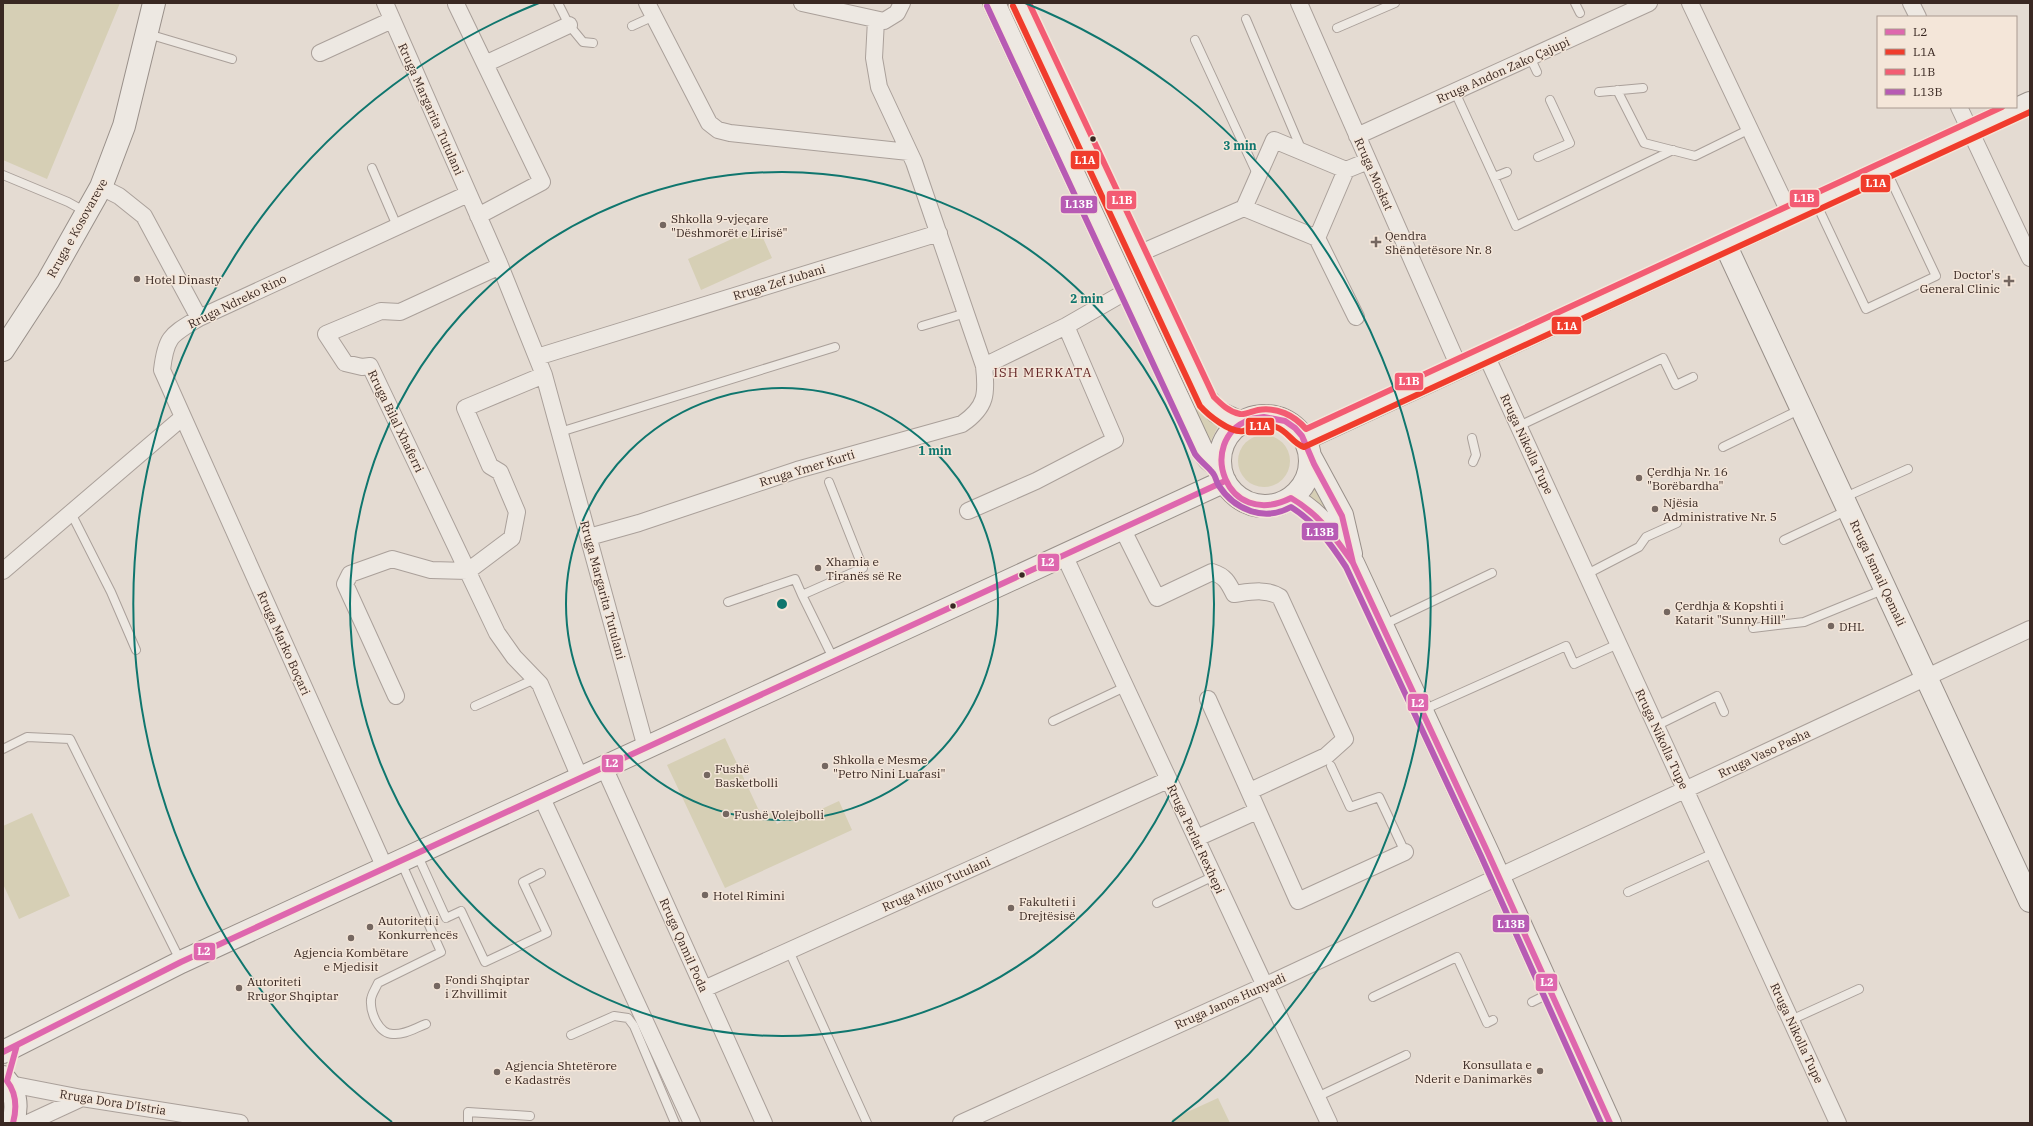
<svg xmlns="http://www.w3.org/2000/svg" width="2033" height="1126" font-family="'IBM Plex Serif',serif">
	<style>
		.green { fill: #d6cfb5 }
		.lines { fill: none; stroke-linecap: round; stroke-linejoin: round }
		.lane-casing { stroke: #aaa09a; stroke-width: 10 }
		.street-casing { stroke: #aaa09a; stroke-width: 18 }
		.secondary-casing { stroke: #99908a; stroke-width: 24 }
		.lane { stroke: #ede8e2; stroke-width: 8 }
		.street { stroke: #ede8e2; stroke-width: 16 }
		.secondary { stroke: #ede8e2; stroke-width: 22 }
		.bus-1-casing { stroke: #f4e6d9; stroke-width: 9 }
		.bus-2-casing { stroke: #f4e6d9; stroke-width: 9 }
		.bus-3-casing { stroke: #f4e6d9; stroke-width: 9 }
		.bus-4-casing { stroke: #f4e6d9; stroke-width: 9 }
		.bus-1 { stroke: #de67ae; stroke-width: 6 }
		.bus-2 { stroke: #f03c2c; stroke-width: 6 }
		.bus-3 { stroke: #f35c73; stroke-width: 6 }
		.bus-4 { stroke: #b75bb4; stroke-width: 6 }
		.ring { fill: none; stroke: #0f766e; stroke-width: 2 }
		.bus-dot { fill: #392822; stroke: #f4e6d9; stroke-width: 1.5 }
		.poi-dot { fill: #756760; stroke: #f4e6d9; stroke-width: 1.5 }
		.labels { text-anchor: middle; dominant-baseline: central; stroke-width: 3; stroke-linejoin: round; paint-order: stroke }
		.street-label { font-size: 12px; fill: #392822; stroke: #f4e6d9 }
		.poi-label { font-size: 12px; fill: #392822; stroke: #f4e6d9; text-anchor: start }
		.neighbourhood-label { font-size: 13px; letter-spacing: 1px; fill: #622425; stroke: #f4e6d9 }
		.centre { fill: #0f766e; stroke: #f4e6d9; stroke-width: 2 }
		.ring-label { font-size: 12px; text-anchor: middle; font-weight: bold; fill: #0f766e; stroke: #f4e6d9; stroke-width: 3; stroke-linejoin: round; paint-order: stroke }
		.line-badge { stroke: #f4e6d9; stroke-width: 1.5 }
		.badge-label { font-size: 11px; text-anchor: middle; font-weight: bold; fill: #fff }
	</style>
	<rect width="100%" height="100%" fill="#e4dbd2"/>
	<path class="green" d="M 3,3 L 120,3 L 47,179 L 3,160 Z
		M 758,227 L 772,258 L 701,290 L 688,259 Z
		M 1200,407 L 1219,424 L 1211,441 L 1209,441 L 1194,410 Z
		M1238 461a26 26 0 1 1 52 0a26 26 0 1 1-52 0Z
		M 1316,485 L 1333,515 C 1324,511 1319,502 1310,497 Z
		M 725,738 L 762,817 L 771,813 L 777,824 L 799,813 L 802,818 L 839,801 L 852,830 L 725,888 L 667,765 Z
		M 32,813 L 70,896 L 19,919 L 3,884 L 3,826 Z
		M 1218,1098 L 1230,1123 L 1174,1123 L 1172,1119 Z"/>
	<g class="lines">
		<defs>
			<path id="lane" d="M 558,3 L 569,25 L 583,42 L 593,43
				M 1575,3 L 1580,13
				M 1246,19 L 1302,151
				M 632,26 L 654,16
				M 1337,28 L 1395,3
				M 148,34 L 232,59
				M 1195,40 L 1258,176
				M 1530,57 L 1537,72
				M 1617,90 L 1644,143 L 1695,156 L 1750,129
				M 1455,92 L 1494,177 L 1507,172
				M 1599,92 L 1643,88
				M 1538,157 L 1570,143 L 1550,100
				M 372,168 L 397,226
				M 3,175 L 68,202 L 86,212
				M 1494,177 L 1516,226 L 1673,150
				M 1816,203 L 1866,309 L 1936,276 L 1886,170
				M 922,326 L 966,313
				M 1519,426 L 1663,358 L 1676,385 L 1693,377
				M 560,432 L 835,347
				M 1472,438 L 1476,455 L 1473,462
				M 1723,447 L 1801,409
				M 829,482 L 863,568 L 802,595 L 834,660
				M 1843,498 L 1908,469
				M 71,513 L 111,592 L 136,650
				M 1784,540 L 1848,510
				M 1587,574 L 1639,547 L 1646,537 L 1677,523
				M 728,602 L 795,579 L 802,595
				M 1383,625 L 1492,573
				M 1753,628 L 1804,622 L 1885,589
				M 475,706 L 535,679
				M 1423,710 L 1566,646 L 1574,664 L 1618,644
				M 1053,721 L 1125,687
				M 1656,726 L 1717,696 L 1724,712
				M 3,749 L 27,737 L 70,739 L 181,962
				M 1331,766 L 1350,807 L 1379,797 L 1405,852
				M 417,854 L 446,918 L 461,911 L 485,962 L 547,933 L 523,882 L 541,873
				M 401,862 L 441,952 L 378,983 C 376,988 371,995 371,1000 C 370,1013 379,1034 393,1034 C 405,1035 415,1028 426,1024
				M 1628,892 L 1714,853
				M 1157,903 L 1214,876
				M 789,951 L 867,1123
				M 1373,997 L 1457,957 L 1487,1023 L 1493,1020
				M 1532,1002 L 1550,993
				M 1791,1020 L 1859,989
				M 571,1035 L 614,1016 L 628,1018 L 634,1026 L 675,1123
				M 1317,1097 L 1406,1055
				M 468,1123 L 468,1112 L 530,1116"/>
			<path id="street" d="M 385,3 L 499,263 L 544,375 L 646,748
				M 647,3 L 709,123 L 718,130 L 730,133 L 909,152
				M 802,3 L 884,21 L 897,13 L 902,3
				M 1299,3 L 1459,367
				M 1690,3 L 1790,214
				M 1911,3 L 1918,17
				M 456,4 L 542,182 L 478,216
				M 320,53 L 392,20
				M 485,64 L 569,25
				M 1959,107 L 2030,258
				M 1357,136 L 1649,3
				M 101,187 L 119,196 L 144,216 L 199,318
				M 1244,208 L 1317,238 L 1356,317
				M 1317,238 L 1346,170 L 1368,161
				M 1138,254 L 1244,208 L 1274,140 L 1346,170
				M 500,266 L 400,312 L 381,311 L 326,334 L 345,363 L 362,367 L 370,366 L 497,633 L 514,657 L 540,684 L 580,778
				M 1486,355 L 1838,1123
				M 537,357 L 939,233
				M 984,366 L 1066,326 L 1127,291
				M 968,511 L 1036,481 L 1115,440 L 1066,326
				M 1122,528 L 1157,598 L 1212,572 C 1225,576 1228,582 1234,594 C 1249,592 1267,588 1280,597 L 1345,739 L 1326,756 L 1250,791
				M 589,537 L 639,523 L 797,470 L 962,424 C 987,407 987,393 984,366 L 914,162 L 879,87 L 874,58 L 876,20
				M 1064,555 L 1329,1123
				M 3,571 L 183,417
				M 396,696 L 345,584 L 350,574 L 392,559 L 431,570 L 468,571 L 512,538 L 517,512 L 500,472 L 490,466 L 465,408 L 544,375
				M 1208,699 L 1298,901 L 1405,852
				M 604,767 L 764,1123
				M 541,796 L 692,1123
				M 1197,838 L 1257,811
				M 385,868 L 162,370 C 166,336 171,335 199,318 L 468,194
				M 704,989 L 1168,780
				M 10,1084 L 82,1098 L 240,1123
				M 28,1123 L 82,1098
				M 961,1123 L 1277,980 L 2030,629"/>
			<path id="secondary" d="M 994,3 L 1202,450 L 1209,459 L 1220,468
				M 1020,3 L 1204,396 L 1217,412 L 1241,423
				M 1725,244 L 2030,901
				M 3,350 L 48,281 L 101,187 L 124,126 L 154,3
				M1220 461a45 45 0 1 1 90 0a45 45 0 1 1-90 0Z
				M 1304,439 L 2030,103
				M 1310,456 L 1342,515 L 1351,554
				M 1291,498 C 1319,513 1336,537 1353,563 L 1488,853 L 1610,1123
				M 3,1052 L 181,962 L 1225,481
				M 3,1077 C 16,1090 18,1106 13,1123"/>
		</defs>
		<use href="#lane" class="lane-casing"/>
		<use href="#street" class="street-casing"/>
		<use href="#secondary" class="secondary-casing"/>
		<use href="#lane" class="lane"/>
		<use href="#street" class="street"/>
		<use href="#secondary" class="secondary"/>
		<defs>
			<path id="bus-1" d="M 1264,417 L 1285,421 L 1295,428 L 1302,436 L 1314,464 L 1342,516 L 1353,563 C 1334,536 1320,515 1291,498 C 1225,531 1196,440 1249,420 C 1253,418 1259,418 1264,417 Z
				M 1353,563 L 1488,853 L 1610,1123
				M 3,1052 L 181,962 L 1225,481
				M 13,1123 C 17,1108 17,1094 7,1081 L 17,1045"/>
			<path id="bus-2" d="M 1013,6 L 1200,406 C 1208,415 1230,433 1243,431 C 1254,429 1264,423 1276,427 C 1288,431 1293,444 1304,447 L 2030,112"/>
			<path id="bus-3" d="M 1029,3 L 1214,397 C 1221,404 1229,412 1240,414 C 1245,415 1253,411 1258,410 C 1277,407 1294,415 1306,429 L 2002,107"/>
			<path id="bus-4" d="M 987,6 L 1195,454 C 1200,461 1207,466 1212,472 C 1216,476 1216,482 1219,486 C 1235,510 1264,522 1291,507 C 1315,522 1331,544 1346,567 L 1481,856 L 1601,1123"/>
		</defs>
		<use href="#bus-1" class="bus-1-casing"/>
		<use href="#bus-2" class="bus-2-casing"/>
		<use href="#bus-3" class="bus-3-casing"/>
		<use href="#bus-4" class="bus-4-casing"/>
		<use href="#bus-1" class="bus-1"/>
		<use href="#bus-2" class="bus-2"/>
		<use href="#bus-3" class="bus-3"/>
		<use href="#bus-4" class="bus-4"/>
	</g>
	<g class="ring">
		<circle cx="782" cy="604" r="216"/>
		<circle cx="782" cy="604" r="432"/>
		<path d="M392 1122A648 648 0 0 1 539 3M1025 3A648 648 0 0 1 1172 1122"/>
	</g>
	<g class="bus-dot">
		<circle cx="1093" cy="139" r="3.5"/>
		<circle cx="1022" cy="575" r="3.5"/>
		<circle cx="953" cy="606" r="3.5"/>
	</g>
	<g class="poi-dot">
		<circle cx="663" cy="225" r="4"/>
		<path d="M1374 236h4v4h4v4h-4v4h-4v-4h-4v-4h4z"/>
		<circle cx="137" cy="279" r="4"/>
		<path d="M2007 275h4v4h4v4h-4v4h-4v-4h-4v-4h4z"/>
		<circle cx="1639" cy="478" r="4"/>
		<circle cx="1655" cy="509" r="4"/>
		<circle cx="818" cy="568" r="4"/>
		<circle cx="1667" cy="612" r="4"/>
		<circle cx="1831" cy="626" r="4"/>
		<circle cx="825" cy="766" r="4"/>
		<circle cx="707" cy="775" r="4"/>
		<circle cx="726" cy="814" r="4"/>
		<circle cx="705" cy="895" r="4"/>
		<circle cx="1011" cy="908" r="4"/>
		<circle cx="370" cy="927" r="4"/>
		<circle cx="351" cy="938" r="4"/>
		<circle cx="437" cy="986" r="4"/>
		<circle cx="239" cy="988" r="4"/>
		<circle cx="1540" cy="1071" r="4"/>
		<circle cx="497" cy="1072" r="4"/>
	</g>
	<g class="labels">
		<g class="street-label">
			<text transform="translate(1503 70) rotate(-24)">Rruga Andon Zako Çajupi</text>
			<text transform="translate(431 109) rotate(66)">Rruga Margarita Tutulani</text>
			<text transform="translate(1374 174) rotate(66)">Rruga Moskat</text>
			<text transform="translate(77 228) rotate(-61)">Rruga e Kosovareve</text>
			<text transform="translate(779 282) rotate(-17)">Rruga Zef Jubani</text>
			<text transform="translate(237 301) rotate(-26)">Rruga Ndreko Rino</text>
			<text transform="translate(396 421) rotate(64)">Rruga Bilal Xhaferri</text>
			<text transform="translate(1527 444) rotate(65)">Rruga Nikolla Tupe</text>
			<text transform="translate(807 468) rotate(-17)">Rruga Ymer Kurti</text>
			<text transform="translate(1878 573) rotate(65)">Rruga Ismail Qemali</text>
			<text transform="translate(603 590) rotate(75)">Rruga Margarita Tutulani</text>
			<text transform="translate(284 643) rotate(66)">Rruga Marko Boçari</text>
			<text transform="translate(1662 739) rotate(65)">Rruga Nikolla Tupe</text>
			<text transform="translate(1764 753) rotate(-25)">Rruga Vaso Pasha</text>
			<text transform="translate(1196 839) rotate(65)">Rruga Perlat Rexhepi</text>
			<text transform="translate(936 884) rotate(-24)">Rruga Milto Tutulani</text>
			<text transform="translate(684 945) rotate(66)">Rruga Qamil Poda</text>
			<text transform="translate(1230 1001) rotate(-24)">Rruga Janos Hunyadi</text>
			<text transform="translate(1797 1033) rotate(65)">Rruga Nikolla Tupe</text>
			<text transform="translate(113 1102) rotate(9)">Rruga Dora D'Istria</text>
		</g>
		<g class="poi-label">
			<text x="671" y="218">Shkolla 9-vjeçare<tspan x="671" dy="14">"Dëshmorët e Lirisë"</tspan></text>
			<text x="1385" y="235">Qendra<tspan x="1385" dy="14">Shëndetësore Nr. 8</tspan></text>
			<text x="2000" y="274" text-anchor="end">Doctor's<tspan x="2000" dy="14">General Clinic</tspan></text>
			<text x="145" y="279">Hotel Dinasty</text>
			<text x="1647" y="471">Çerdhja Nr. 16<tspan x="1647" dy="14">"Borëbardha"</tspan></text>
			<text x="1663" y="502">Njësia<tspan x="1663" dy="14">Administrative Nr. 5</tspan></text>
			<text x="826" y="561">Xhamia e<tspan x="826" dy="14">Tiranës së Re</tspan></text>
			<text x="1675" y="605">Çerdhja &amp; Kopshti i<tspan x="1675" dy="14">Katarit "Sunny Hill"</tspan></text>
			<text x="1839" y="626">DHL</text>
			<text x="833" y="759">Shkolla e Mesme<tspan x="833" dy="14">"Petro Nini Luarasi"</tspan></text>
			<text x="715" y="768">Fushë<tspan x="715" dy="14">Basketbolli</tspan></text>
			<text x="734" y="814">Fushë Volejbolli</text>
			<text x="713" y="895">Hotel Rimini</text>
			<text x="1019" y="901">Fakulteti i<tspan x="1019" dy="14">Drejtësisë</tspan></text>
			<text x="378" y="920">Autoriteti i<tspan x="378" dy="14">Konkurrencës</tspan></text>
			<text x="351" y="952" text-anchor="middle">Agjencia Kombëtare<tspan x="351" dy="14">e Mjedisit</tspan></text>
			<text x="445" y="979">Fondi Shqiptar<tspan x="445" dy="14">i Zhvillimit</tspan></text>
			<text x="247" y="981">Autoriteti<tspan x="247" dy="14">Rrugor Shqiptar</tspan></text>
			<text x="1532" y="1064" text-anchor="end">Konsullata e<tspan x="1532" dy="14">Nderit e Danimarkës</tspan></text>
			<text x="505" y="1065">Agjencia Shtetërore<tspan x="505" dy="14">e Kadastrës</tspan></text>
		</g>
		<g class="neighbourhood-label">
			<text x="1043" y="372">ISH MERKATA</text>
		</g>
	</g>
	<circle cx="782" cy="604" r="6" class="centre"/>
	<g class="ring-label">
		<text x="1240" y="150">3 min</text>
		<text x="1087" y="303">2 min</text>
		<text x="935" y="455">1 min</text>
	</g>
	<g class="line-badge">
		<rect x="1070" y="150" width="30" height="20" rx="4" fill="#f03c2c"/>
		<rect x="1860" y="174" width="31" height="19" rx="4" fill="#f03c2c"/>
		<rect x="1789" y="189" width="31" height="19" rx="4" fill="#f35c73"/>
		<rect x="1106" y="190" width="31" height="20" rx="4" fill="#f35c73"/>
		<rect x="1060" y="195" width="38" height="19" rx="4" fill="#b75bb4"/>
		<rect x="1551" y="316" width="31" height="19" rx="4" fill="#f03c2c"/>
		<rect x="1394" y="372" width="30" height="19" rx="4" fill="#f35c73"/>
		<rect x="1245" y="417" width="30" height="19" rx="4" fill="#f03c2c"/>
		<rect x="1301" y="522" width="38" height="19" rx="4" fill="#b75bb4"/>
		<rect x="1037" y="553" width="23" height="19" rx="4" fill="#de67ae"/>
		<rect x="1407" y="693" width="22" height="19" rx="4" fill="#de67ae"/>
		<rect x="601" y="754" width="23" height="19" rx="4" fill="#de67ae"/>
		<rect x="1492" y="914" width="38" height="19" rx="4" fill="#b75bb4"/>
		<rect x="193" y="942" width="23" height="19" rx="4" fill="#de67ae"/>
		<rect x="1535" y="973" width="23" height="19" rx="4" fill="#de67ae"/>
	</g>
	<g class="badge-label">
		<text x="1085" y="164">L1A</text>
		<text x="1876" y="187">L1A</text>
		<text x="1804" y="202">L1B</text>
		<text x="1122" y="204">L1B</text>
		<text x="1079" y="208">L13B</text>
		<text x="1567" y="330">L1A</text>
		<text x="1409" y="385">L1B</text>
		<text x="1260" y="430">L1A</text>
		<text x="1320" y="536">L13B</text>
		<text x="1048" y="566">L2</text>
		<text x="1418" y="707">L2</text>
		<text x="612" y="767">L2</text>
		<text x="1511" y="928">L13B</text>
		<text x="204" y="955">L2</text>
		<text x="1547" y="986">L2</text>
	</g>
	<rect width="2033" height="1126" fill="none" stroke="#392822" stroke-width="8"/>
	<rect x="1877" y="16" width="140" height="92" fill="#f4e6d9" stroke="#a99a90"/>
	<rect x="1885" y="29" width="20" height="6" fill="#de67ae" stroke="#a99a90"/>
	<text x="1913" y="36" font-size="12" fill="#392822">L2</text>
	<rect x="1885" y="49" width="20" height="6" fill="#f03c2c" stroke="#a99a90"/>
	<text x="1913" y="56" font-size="12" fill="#392822">L1A</text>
	<rect x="1885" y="69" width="20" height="6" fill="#f35c73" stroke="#a99a90"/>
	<text x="1913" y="76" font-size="12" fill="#392822">L1B</text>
	<rect x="1885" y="89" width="20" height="6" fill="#b75bb4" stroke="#a99a90"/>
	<text x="1913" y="96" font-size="12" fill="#392822">L13B</text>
</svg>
